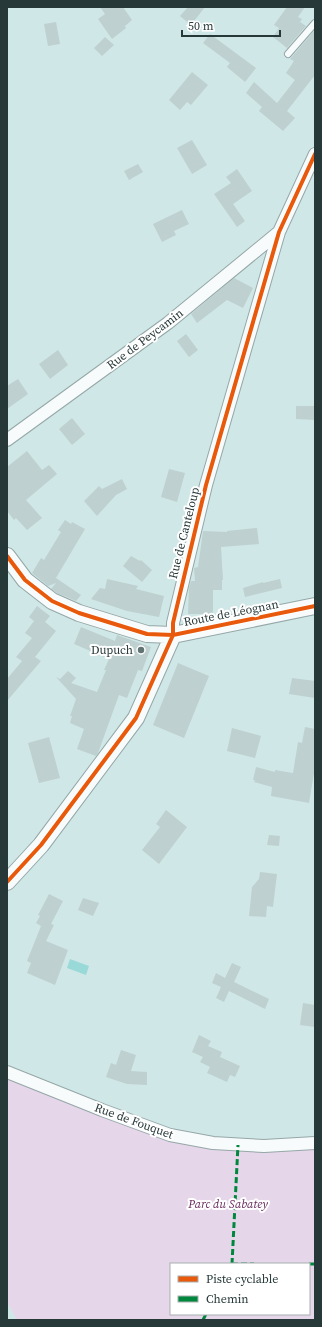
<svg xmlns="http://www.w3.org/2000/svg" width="322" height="1327" font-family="'Source Serif 4',serif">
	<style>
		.green { fill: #e5d6e9; fill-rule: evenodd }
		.water { fill: #99d9d8 }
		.building { fill: #bed0d0 }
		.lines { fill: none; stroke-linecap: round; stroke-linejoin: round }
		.lane-casing { stroke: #95a7a7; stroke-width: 8 }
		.street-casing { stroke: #95a7a7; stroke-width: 14 }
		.secondary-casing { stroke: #95a7a7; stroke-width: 18 }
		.lane { stroke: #f8fbfb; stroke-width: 6 }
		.street { stroke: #f8fbfb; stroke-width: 12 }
		.secondary { stroke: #f8fbfb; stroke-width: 16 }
		.quiet { stroke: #00873e; stroke-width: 3; stroke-dasharray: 6 3; stroke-linecap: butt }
		.cycleway-casing { stroke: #fff; stroke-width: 6 }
		.cycleway { stroke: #e8590c; stroke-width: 4 }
		.poi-dot { fill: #627575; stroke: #fff; stroke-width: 1.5 }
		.labels { text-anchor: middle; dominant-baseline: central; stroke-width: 4; stroke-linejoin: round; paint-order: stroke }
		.street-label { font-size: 12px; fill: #273838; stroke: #fff }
		.poi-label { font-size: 12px; fill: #273838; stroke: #fff; text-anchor: end }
		.park-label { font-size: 12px; font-style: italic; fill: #682a5c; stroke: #fff }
	</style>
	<rect width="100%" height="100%" fill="#d0e7e7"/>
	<path class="green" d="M 7,1072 L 102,1110 L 213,1143 L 315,1143 L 315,1320 L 17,1320 L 9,1305 L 7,1305 ZM 171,1264 L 309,1264 L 309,1314 L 171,1314 Z"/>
	<path class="water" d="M 70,959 L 89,966 L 86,975 L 67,968 Z"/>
	<path class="building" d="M 100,7 L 123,7 L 132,20 L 125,26 L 126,28 L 112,39 L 98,19 L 105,14 Z
		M 188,7 L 205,7 L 191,25 L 180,16 Z
		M 287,7 L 305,7 L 298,17 L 302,19 L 300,22 L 306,26 L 287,48 L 273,37 L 279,28 L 274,25 Z
		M 56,22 L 60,44 L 48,46 L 44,24 Z
		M 314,31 L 315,32 L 315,75 L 287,111 L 295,118 L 283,131 L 259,111 L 262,107 L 246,93 L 254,82 L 277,103 L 295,80 L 286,73 L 294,61 L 290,59 Z
		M 210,34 L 256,68 L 245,82 L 227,67 L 230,63 L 203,43 Z
		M 105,37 L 114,45 L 102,56 L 94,48 Z
		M 192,72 L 208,85 L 191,105 L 187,102 L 180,110 L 169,100 Z
		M 192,140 L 207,165 L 192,174 L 177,148 Z
		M 138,164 L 143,172 L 129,180 L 124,171 Z
		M 237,169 L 252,191 L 233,204 L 245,221 L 237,227 L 214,194 L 231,183 L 226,177 Z
		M 182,210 L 189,224 L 174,231 L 176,235 L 162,242 L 153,224 Z
		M 234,278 L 253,288 L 243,308 L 227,300 L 197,323 L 191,314 Z
		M 186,334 L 198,350 L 189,357 L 177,341 Z
		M 58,350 L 68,365 L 50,379 L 39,364 Z
		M 18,379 L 28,394 L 7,409 L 7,386 Z
		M 296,406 L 315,406 L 315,420 L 296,419 Z
		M 72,418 L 85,434 L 72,445 L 59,429 Z
		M 27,451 L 42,470 L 49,465 L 57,474 L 26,500 L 42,518 L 27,530 L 16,518 L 14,520 L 7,511 L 7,467 Z
		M 169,469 L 185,473 L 177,502 L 161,497 Z
		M 122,479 L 127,489 L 116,495 L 97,516 L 84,501 L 99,486 L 102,489 Z
		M 65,520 L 71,524 L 72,522 L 85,529 L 56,578 L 81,595 L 76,601 L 57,593 L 51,589 L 56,583 L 48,586 L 32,573 L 41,558 L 44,560 L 61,532 L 58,530 Z
		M 257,528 L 259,544 L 221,547 L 223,580 L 222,580 L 222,590 L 213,590 L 213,614 L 188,614 L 189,588 L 191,581 L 195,581 L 194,568 L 198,567 L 203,531 L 227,532 L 227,531 Z
		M 131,556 L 140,561 L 141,560 L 152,570 L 142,582 L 123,566 Z
		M 107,579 L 138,586 L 136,589 L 164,596 L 159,617 L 127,611 L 91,599 L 100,588 L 105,589 Z
		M 280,579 L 282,588 L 245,597 L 243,588 L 263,582 L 263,583 Z
		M 37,606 L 50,616 L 45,622 L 56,631 L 35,657 L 41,661 L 7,701 L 7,679 L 22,661 L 16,657 L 32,638 L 25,633 L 34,621 L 29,617 Z
		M 81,627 L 115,641 L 117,635 L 151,647 L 142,671 L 138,670 L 127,698 L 119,695 L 98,753 L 96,756 L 77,749 L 84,729 L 70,723 L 72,716 L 70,716 L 76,699 L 56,677 L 60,679 L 68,671 L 76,678 L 71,683 L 97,692 L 106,670 L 104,670 L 109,659 L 74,644 Z
		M 178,663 L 209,676 L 184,738 L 153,725 Z
		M 292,678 L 315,681 L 315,698 L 289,694 Z
		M 305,727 L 315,729 L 315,767 L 309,803 L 271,796 L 272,787 L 254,782 L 255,780 L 253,780 L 256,767 L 275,772 L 275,770 L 293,773 L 298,742 L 302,743 Z
		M 232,728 L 261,736 L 255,758 L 227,751 Z
		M 49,737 L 60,778 L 39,783 L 28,743 Z
		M 166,810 L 187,827 L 159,864 L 142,850 L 160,827 L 156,824 Z
		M 269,835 L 280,836 L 279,846 L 267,845 Z
		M 260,872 L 277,874 L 273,907 L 267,906 L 266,917 L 249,916 L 252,887 L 259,879 Z
		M 49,894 L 63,901 L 51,924 L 54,925 L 46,941 L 68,950 L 55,985 L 27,973 L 31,963 L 27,961 L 41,926 L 36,923 L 40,916 L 38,915 Z
		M 83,898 L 99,903 L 93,916 L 78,910 Z
		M 232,963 L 241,967 L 234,982 L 269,999 L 265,1009 L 229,991 L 224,1002 L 216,998 L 221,987 L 212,983 L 216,973 L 225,978 Z
		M 303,1003 L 315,1005 L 315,1027 L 300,1025 Z
		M 199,1035 L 211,1041 L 208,1046 L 222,1052 L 220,1057 L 240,1066 L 235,1077 L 230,1075 L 227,1082 L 207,1073 L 210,1067 L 200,1062 L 203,1057 L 192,1052 Z
		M 121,1050 L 136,1055 L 131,1071 L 147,1072 L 147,1085 L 127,1084 L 106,1077 L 111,1063 L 116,1065 Z"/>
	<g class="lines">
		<defs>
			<path id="lane" d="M 288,54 L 315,23"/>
			<path id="street" d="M 7,440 L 168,323 L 279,232
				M 173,635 L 173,623 L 206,485 L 279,232 L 315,154
				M 7,1072 L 102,1110 L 170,1135 L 213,1143 L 264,1146 L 315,1143"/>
			<path id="secondary" d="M 7,556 L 25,580 L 52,601 L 79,613 L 147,634 L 173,635 L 315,606
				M 7,882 L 41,845 L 136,718 L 173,635"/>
		</defs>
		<use href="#lane" class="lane-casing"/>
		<use href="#street" class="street-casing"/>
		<use href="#secondary" class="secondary-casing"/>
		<use href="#lane" class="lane"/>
		<use href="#street" class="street"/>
		<use href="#secondary" class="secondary"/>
		<path class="quiet" d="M 232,1264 L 238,1145
			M 232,1264 L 254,1264
			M 309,1264 L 315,1264
			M 203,1320 L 206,1314"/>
		<defs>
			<path id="cycleway" d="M 7,556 L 25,580 L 52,601 L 79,613 L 147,634 L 173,635 L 315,606
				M 7,882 L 41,845 L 136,718 L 173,635 L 173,623 L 206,485 L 279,232 L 315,154"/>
		</defs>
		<use href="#cycleway" class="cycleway-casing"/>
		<use href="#cycleway" class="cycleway"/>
	</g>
	<circle class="poi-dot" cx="141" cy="650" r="4"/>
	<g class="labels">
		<g class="street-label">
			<text transform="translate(145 339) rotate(-37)">Rue de Peycamin</text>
			<text transform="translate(184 533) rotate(-76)">Rue de Canteloup</text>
			<text transform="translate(231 613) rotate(-11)">Route de Léognan</text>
			<text transform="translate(134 1121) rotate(20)">Rue de Fouquet</text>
		</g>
		<g class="poi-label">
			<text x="133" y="650">Dupuch</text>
		</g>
		<g class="park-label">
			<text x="228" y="1204">Parc du Sabatey</text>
		</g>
	</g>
	<rect width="322" height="1327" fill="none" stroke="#273838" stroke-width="16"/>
	<rect x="170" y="1263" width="140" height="52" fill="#ffffff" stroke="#a9afaf"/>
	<rect x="178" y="1276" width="20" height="6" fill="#e8590c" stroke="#a9afaf"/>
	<text x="206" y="1283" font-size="12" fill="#273838">Piste cyclable</text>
	<rect x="178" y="1296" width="20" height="6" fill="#00873e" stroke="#a9afaf"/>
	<text x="206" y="1303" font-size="12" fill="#273838">Chemin</text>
	<path d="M182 30v6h98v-6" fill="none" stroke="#273838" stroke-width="2"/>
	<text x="188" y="30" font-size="12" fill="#273838" stroke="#ffffff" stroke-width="3" paint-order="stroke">50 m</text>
</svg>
